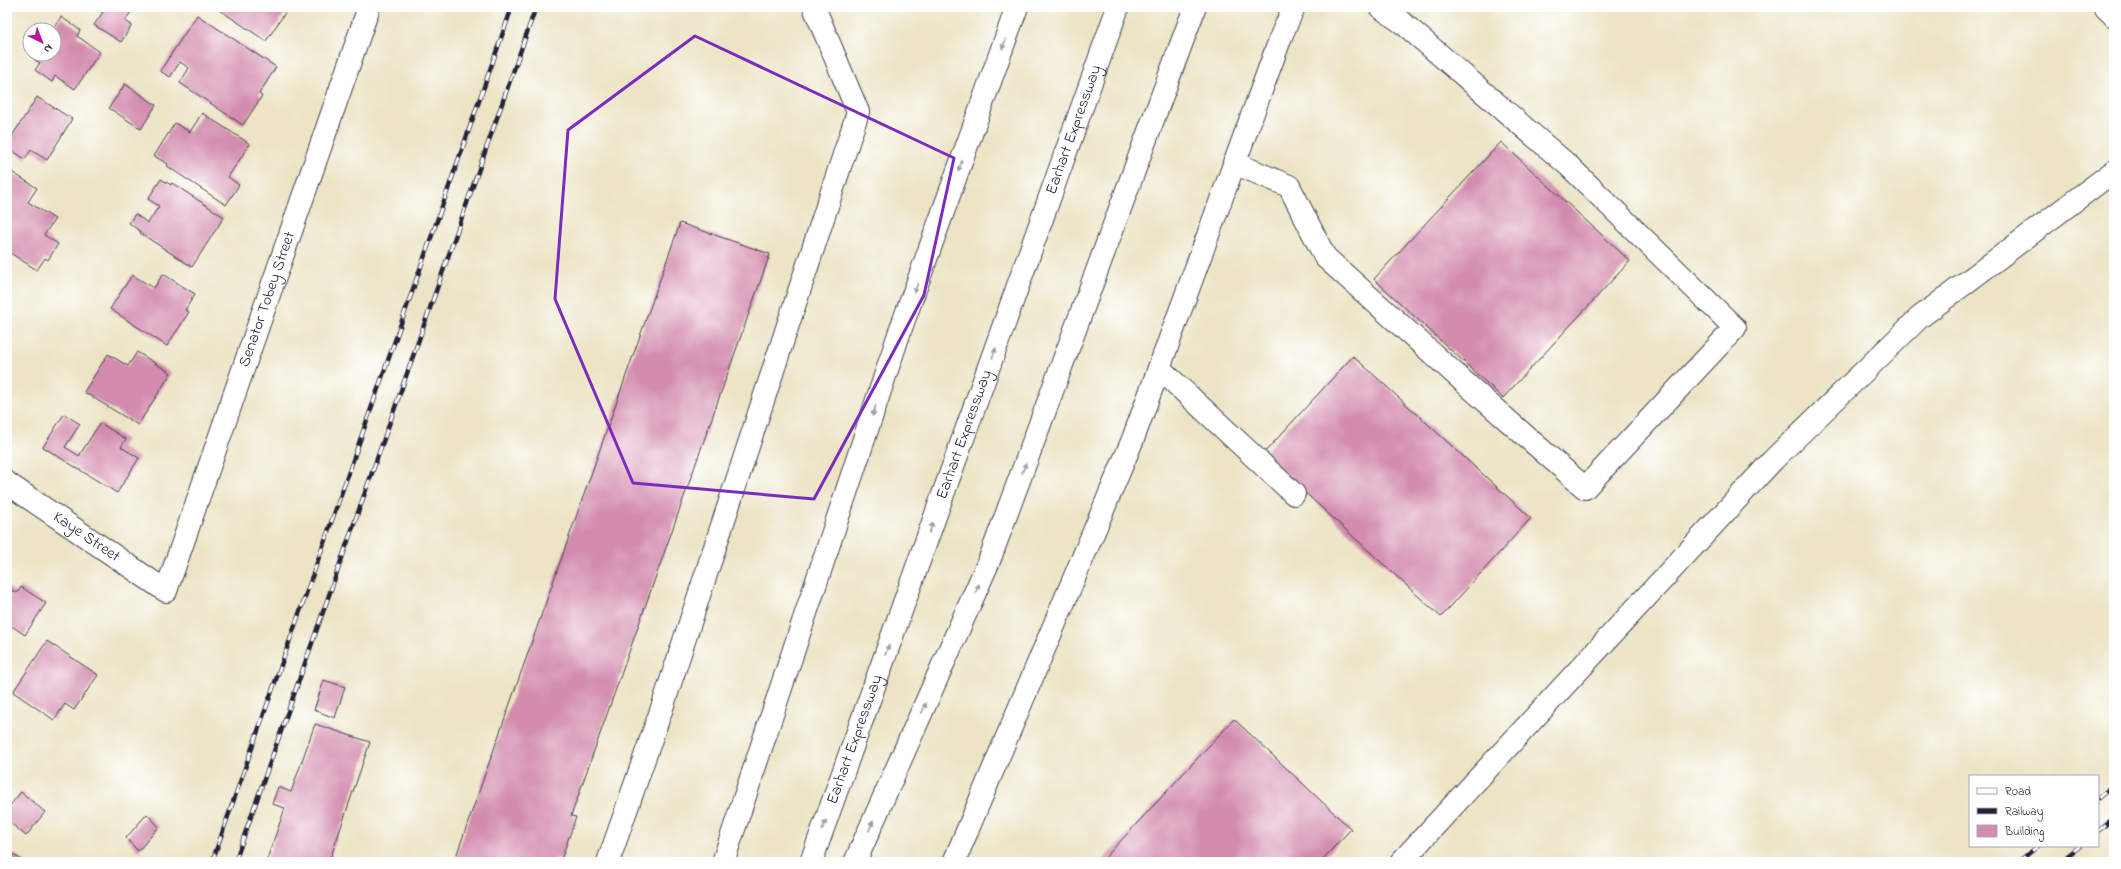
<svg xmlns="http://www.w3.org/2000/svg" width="2121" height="869" font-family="'Indie Flower',sans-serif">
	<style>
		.building { fill: #d38cad }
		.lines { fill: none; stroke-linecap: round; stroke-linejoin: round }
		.minor-casing { stroke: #403f50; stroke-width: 24 }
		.highway-casing { stroke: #403f50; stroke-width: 24 }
		.minor { stroke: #fff; stroke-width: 22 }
		.highway { stroke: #fff; stroke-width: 22 }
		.rail-casing { stroke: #22223b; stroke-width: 4.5 }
		.rail { stroke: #fff; stroke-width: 3; stroke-dasharray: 9; stroke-linecap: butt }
		.oneway { fill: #9c9ca7 }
		.marked { fill: none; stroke: #7b2cbf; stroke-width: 3; stroke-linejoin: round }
		.labels { text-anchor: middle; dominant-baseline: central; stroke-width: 3; stroke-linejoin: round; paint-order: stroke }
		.street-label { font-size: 16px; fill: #22223b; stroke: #fff }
	</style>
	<rect width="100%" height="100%" fill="#fff"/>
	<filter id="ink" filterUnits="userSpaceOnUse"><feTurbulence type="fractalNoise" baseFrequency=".025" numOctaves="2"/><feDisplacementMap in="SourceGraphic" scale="8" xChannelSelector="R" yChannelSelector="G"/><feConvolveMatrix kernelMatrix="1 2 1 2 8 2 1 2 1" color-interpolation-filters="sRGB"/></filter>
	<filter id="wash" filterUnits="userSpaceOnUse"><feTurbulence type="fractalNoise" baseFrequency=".012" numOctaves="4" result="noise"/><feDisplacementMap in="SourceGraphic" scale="16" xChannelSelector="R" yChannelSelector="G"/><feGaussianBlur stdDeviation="0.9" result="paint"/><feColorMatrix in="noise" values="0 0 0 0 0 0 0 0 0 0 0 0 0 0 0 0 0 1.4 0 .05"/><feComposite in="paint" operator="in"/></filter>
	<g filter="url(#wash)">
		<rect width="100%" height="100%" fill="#ece4c5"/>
		<g id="blocks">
			<path class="building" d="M 95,7 L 134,7 L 125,21 L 132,25 L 121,42 L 94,25 L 103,12 Z
				M 215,7 L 289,7 L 266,41 Z
				M 197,15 L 276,67 L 259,94 L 262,96 L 243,125 L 180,83 L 189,68 L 180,62 L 170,77 L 160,71 Z
				M 61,17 L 80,30 L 77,36 L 100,52 L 75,89 L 55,76 L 52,82 L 35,70 L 40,63 L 34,59 L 37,54 L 54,54 L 54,30 L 52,30 Z
				M 125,84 L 156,105 L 141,129 L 109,108 Z
				M 37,97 L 72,119 L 47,160 L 31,150 L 25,159 L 7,147 L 7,144 Z
				M 202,113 L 250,144 L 228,177 L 239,185 L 226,205 L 167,166 L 168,164 L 154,156 L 175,123 L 190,132 Z
				M 1501,142 L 1630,261 L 1503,398 L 1374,279 Z
				M 7,169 L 37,188 L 28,202 L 55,219 L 44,235 L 58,244 L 48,260 L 45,258 L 37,270 L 7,251 Z
				M 161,179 L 171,185 L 172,183 L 224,217 L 192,267 L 140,233 L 141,232 L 129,223 L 135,214 L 148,223 L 159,206 L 148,199 Z
				M 680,223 L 770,254 L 571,816 L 576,817 L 561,860 L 556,858 L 554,862 L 454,862 Z
				M 163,274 L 195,294 L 185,310 L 189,312 L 167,346 L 110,309 L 132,275 L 154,288 Z
				M 137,352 L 171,373 L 138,425 L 84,392 L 108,354 L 128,366 Z
				M 1353,356 L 1531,518 L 1441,617 L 1263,454 Z
				M 64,414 L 80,424 L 65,447 L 79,456 L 100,423 L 126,439 L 121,447 L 139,458 L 117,493 L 43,447 Z
				M 7,586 L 17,593 L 21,587 L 46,603 L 25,635 L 7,623 Z
				M 47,641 L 98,675 L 74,710 L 65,704 L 54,720 L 13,692 Z
				M 324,680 L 345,687 L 335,718 L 314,710 Z
				M 1234,719 L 1351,829 L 1320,862 L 1101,862 Z
				M 315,724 L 370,742 L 329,862 L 266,862 L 285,808 L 272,804 L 278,787 L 291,792 Z
				M 21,792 L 45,812 L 26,836 L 7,820 L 7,809 Z
				M 147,814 L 159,827 L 138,851 L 126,838 Z
				M 7,849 L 24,862 L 7,862 Z"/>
		</g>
	</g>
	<g filter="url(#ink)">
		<use href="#blocks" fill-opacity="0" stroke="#403f50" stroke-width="1"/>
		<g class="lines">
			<defs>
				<g id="minor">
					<path d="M 2105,7 L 2114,16"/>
					<path d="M 1234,163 L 1289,186 L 1325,257 L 1473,390 L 1585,488 L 1735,328 L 1569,166 L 1404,24 L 1380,7"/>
					<path d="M 1159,368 L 1294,494"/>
					<path id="s1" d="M 7,483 L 166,591 L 369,7"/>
					<path d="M 608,862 L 663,705 L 858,112 L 814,7"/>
					<path d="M 954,862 L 1133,439 L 1282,34 L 1294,7"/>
					<path d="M 1401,862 L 1773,460 L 1919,318 L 2114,171"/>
				</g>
				<g id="highway">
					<path d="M 723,862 L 900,331 L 1017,7"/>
					<path id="s2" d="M 811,862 L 1118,7"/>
					<path d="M 855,862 L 989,561 L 1195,7"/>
				</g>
			</defs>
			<use href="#minor" class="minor-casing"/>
			<use href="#highway" class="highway-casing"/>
			<use href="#minor" class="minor"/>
			<use href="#highway" class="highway"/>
			<defs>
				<path id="rail" d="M 2098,798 L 2114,785
					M 2098,831 L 2114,818
					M 212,862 L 512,7
					M 235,862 L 536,7
					M 2018,862 L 2038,846
					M 2060,862 L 2080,846"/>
			</defs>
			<use href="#rail" class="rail-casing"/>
			<use href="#rail" class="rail"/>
		</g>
		<defs><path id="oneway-solid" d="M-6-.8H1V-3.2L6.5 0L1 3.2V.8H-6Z"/></defs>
		<g class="oneway">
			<use href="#oneway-solid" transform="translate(1004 44) rotate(110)"/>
			<use href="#oneway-solid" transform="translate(960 166) rotate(110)"/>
			<use href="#oneway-solid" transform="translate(916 288) rotate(110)"/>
			<use href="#oneway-solid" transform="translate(994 353) rotate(-70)"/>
			<use href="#oneway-solid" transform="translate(874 411) rotate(108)"/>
			<use href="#oneway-solid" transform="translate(1024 468) rotate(-70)"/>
			<use href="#oneway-solid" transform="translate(931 528) rotate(-70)"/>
			<use href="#oneway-solid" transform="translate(977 589) rotate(-66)"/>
			<use href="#oneway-solid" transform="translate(887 650) rotate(-70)"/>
			<use href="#oneway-solid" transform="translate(924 708) rotate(-66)"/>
			<use href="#oneway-solid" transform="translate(824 825) rotate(-70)"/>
			<use href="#oneway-solid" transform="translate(871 826) rotate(-66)"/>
		</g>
	</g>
	<path class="marked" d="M 695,36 L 954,158 L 924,295 L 814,499 L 633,483 L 555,299 L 568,130 Z"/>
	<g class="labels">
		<g class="street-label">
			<text stroke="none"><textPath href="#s2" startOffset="778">Earhart Expressway</textPath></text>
			<text stroke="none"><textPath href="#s1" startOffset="501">Senator Tobey Street</textPath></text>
			<text stroke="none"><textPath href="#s2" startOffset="454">Earhart Expressway</textPath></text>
			<text stroke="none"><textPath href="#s1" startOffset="96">Kaye Street</textPath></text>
			<text stroke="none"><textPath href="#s2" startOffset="130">Earhart Expressway</textPath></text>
		</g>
	</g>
	<rect width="2121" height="869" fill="none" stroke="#fff" stroke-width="24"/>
	<rect x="1969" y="775" width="130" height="72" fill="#ffffff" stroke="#a7a7b1"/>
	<rect x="1977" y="788" width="20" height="6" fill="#ffffff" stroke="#a7a7b1"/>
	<text x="2005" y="795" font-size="12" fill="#22223b">Road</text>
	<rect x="1977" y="808" width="20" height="6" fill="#22223b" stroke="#a7a7b1"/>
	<text x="2005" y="815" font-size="12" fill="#22223b">Railway</text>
	<rect x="1977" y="825" width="20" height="12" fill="#d38cad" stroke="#a7a7b1"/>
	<text x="2005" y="835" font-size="12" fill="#22223b">Building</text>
	<g transform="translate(42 42) rotate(137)"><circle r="19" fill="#ffffff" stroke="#a7a7b1"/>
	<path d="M0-3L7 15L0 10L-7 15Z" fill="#b5179e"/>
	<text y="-6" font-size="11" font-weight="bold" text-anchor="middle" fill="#22223b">N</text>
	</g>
</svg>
